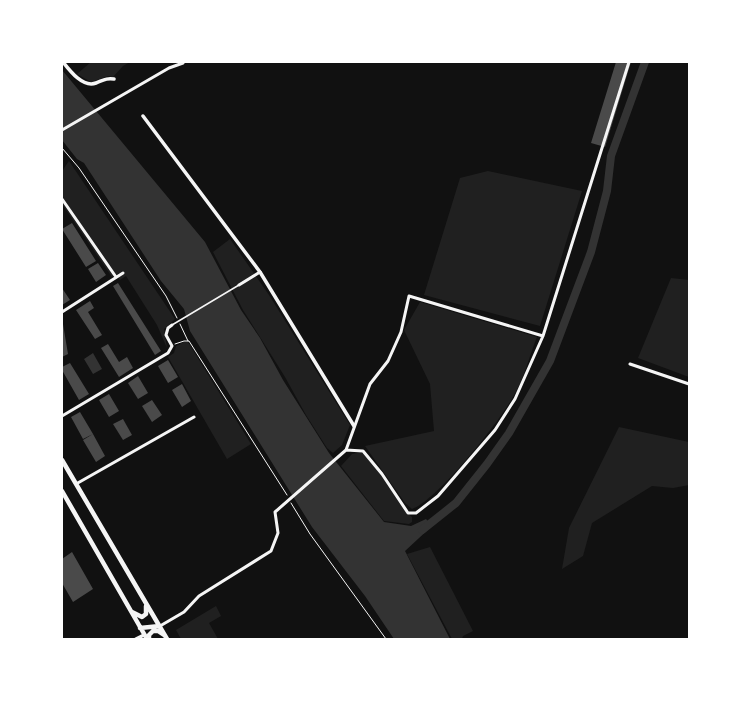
<svg xmlns="http://www.w3.org/2000/svg" width="751" height="701" font-family="Raleway,sans-serif">
	<style>
		.green { fill: #202020 }
		.water { fill: #333 }
		.lines { fill: none; stroke-linecap: round; stroke-linejoin: round }
		.river { stroke: #333; stroke-width: 8 }
		.building { fill: #4a4a4a }
		.path { stroke: #f5f5f5; stroke-width: 1 }
		.service { stroke: #f5f5f5; stroke-width: 1.5 }
		.minor { stroke: #f5f5f5; stroke-width: 3 }
		.tertiary { stroke: #f5f5f5; stroke-width: 3.5 }
		.primary { stroke: #f5f5f5; stroke-width: 4.5 }
	</style>
	<rect width="100%" height="100%" fill="#111"/>
	<path class="green" d="M 91,62 L 130,62 L 123,66 L 113,77 L 108,76 L 91,82 L 77,74 Z
		M 69,161 L 175,319 L 164,329 L 167,348 L 157,325 L 126,276 L 120,280 L 116,274 L 112,277 L 62,204 L 62,171 Z
		M 488,171 L 582,191 L 540,326 L 424,295 L 460,178 Z
		M 230,239 L 269,295 L 350,425 L 342,445 L 333,453 L 327,448 L 306,415 L 285,377 L 243,310 L 213,252 Z
		M 671,278 L 689,280 L 689,377 L 638,358 Z
		M 420,302 L 537,337 C 529,357 524,379 513,397 C 500,421 436,502 412,509 L 405,503 L 365,446 L 434,431 L 430,384 L 404,330 Z
		M 184,342 L 188,342 L 251,444 L 227,459 L 168,357 L 174,353 L 176,346 Z
		M 619,427 L 689,442 L 689,485 L 673,488 L 652,486 L 592,523 L 583,556 L 562,569 L 569,528 Z
		M 362,452 L 381,474 L 406,512 L 412,517 L 412,522 L 409,524 L 384,521 L 341,466 L 352,454 Z
		M 430,547 L 473,631 L 463,636 L 462,639 L 452,639 L 407,554 Z
		M 216,606 L 221,616 L 209,623 L 218,639 L 181,639 L 176,630 Z"/>
	<path class="water" d="M 62,70 L 205,242 L 241,310 L 260,338 L 283,380 L 329,453 L 384,522 L 411,526 L 426,519 L 432,526 L 405,551 L 450,639 L 394,639 L 365,596 L 312,527 L 190,331 L 184,309 L 161,281 L 84,163 L 77,159 L 62,140 Z
		M 93,353 L 102,369 L 93,374 L 84,359 Z"/>
	<g class="lines">
		<path class="river" d="M 422,530 L 456,503 L 487,464 L 509,433 L 550,361 L 591,252 L 607,191 L 611,156 L 645,62"/>
	</g>
	<path class="building" d="M 616,62 L 631,62 L 605,147 L 591,143 Z
		M 72,223 L 96,261 L 86,267 L 62,229 Z
		M 98,263 L 106,275 L 96,282 L 88,269 Z
		M 118,283 L 161,351 L 155,355 L 113,286 Z
		M 62,288 L 70,300 L 62,305 Z
		M 90,301 L 94,308 L 88,312 L 102,335 L 95,339 L 76,310 Z
		M 62,318 L 68,354 L 62,357 Z
		M 108,344 L 119,362 L 127,357 L 133,368 L 119,377 L 101,348 Z
		M 168,360 L 178,377 L 168,383 L 158,366 Z
		M 70,363 L 89,394 L 79,400 L 62,370 L 62,367 Z
		M 138,376 L 148,393 L 138,399 L 128,383 Z
		M 182,384 L 191,401 L 182,407 L 172,390 Z
		M 109,394 L 119,411 L 109,417 L 99,400 Z
		M 152,400 L 162,415 L 152,422 L 142,406 Z
		M 80,412 L 93,434 L 83,439 L 71,417 Z
		M 123,419 L 132,435 L 123,440 L 113,424 Z
		M 93,434 L 105,456 L 96,462 L 83,440 Z
		M 72,552 L 93,589 L 73,602 L 62,583 L 62,559 Z"/>
	<g class="lines">
		<path class="path" d="M 62,148 L 79,168 L 166,296 L 177,318
			M 180,324 L 188,341
			M 175,344 L 184,341 L 189,341 L 287,495
			M 291,503 L 310,534 L 386,639"/>
		<path class="service" d="M 172,325 L 239,285"/>
		<path class="minor" d="M 62,130 L 169,68 L 183,63
			M 62,199 L 116,277
			M 239,285 L 260,272
			M 62,312 L 123,273
			M 630,364 L 689,384
			M 62,416 L 168,353 L 172,346 L 166,335 L 168,328 L 172,325
			M 346,450 L 363,451 L 382,474 L 408,513 L 416,513 L 438,496 L 495,430 L 515,399 L 543,336 L 629,62
			M 76,484 L 194,417
			M 160,626 L 184,612 L 199,596 L 271,551 L 278,533 L 275,512 L 346,450 L 370,384 L 388,361 L 401,332 L 409,296 L 543,336"/>
		<path class="tertiary" d="M 63,62 C 70,71 83,88 96,83 C 104,80 106,78 114,79
			M 143,116 L 260,272 L 354,426
			M 136,639 L 144,635"/>
		<path class="primary" d="M 62,460 L 167,639
			M 62,491 L 147,639
			M 132,612 L 142,617 L 146,614 L 146,606
			M 140,628 L 160,626
			M 149,639 L 149,635 L 153,631 L 158,631 L 164,635"/>
	</g>
	<rect width="751" height="701" fill="none" stroke="#ffffff" stroke-width="126"/>
</svg>
